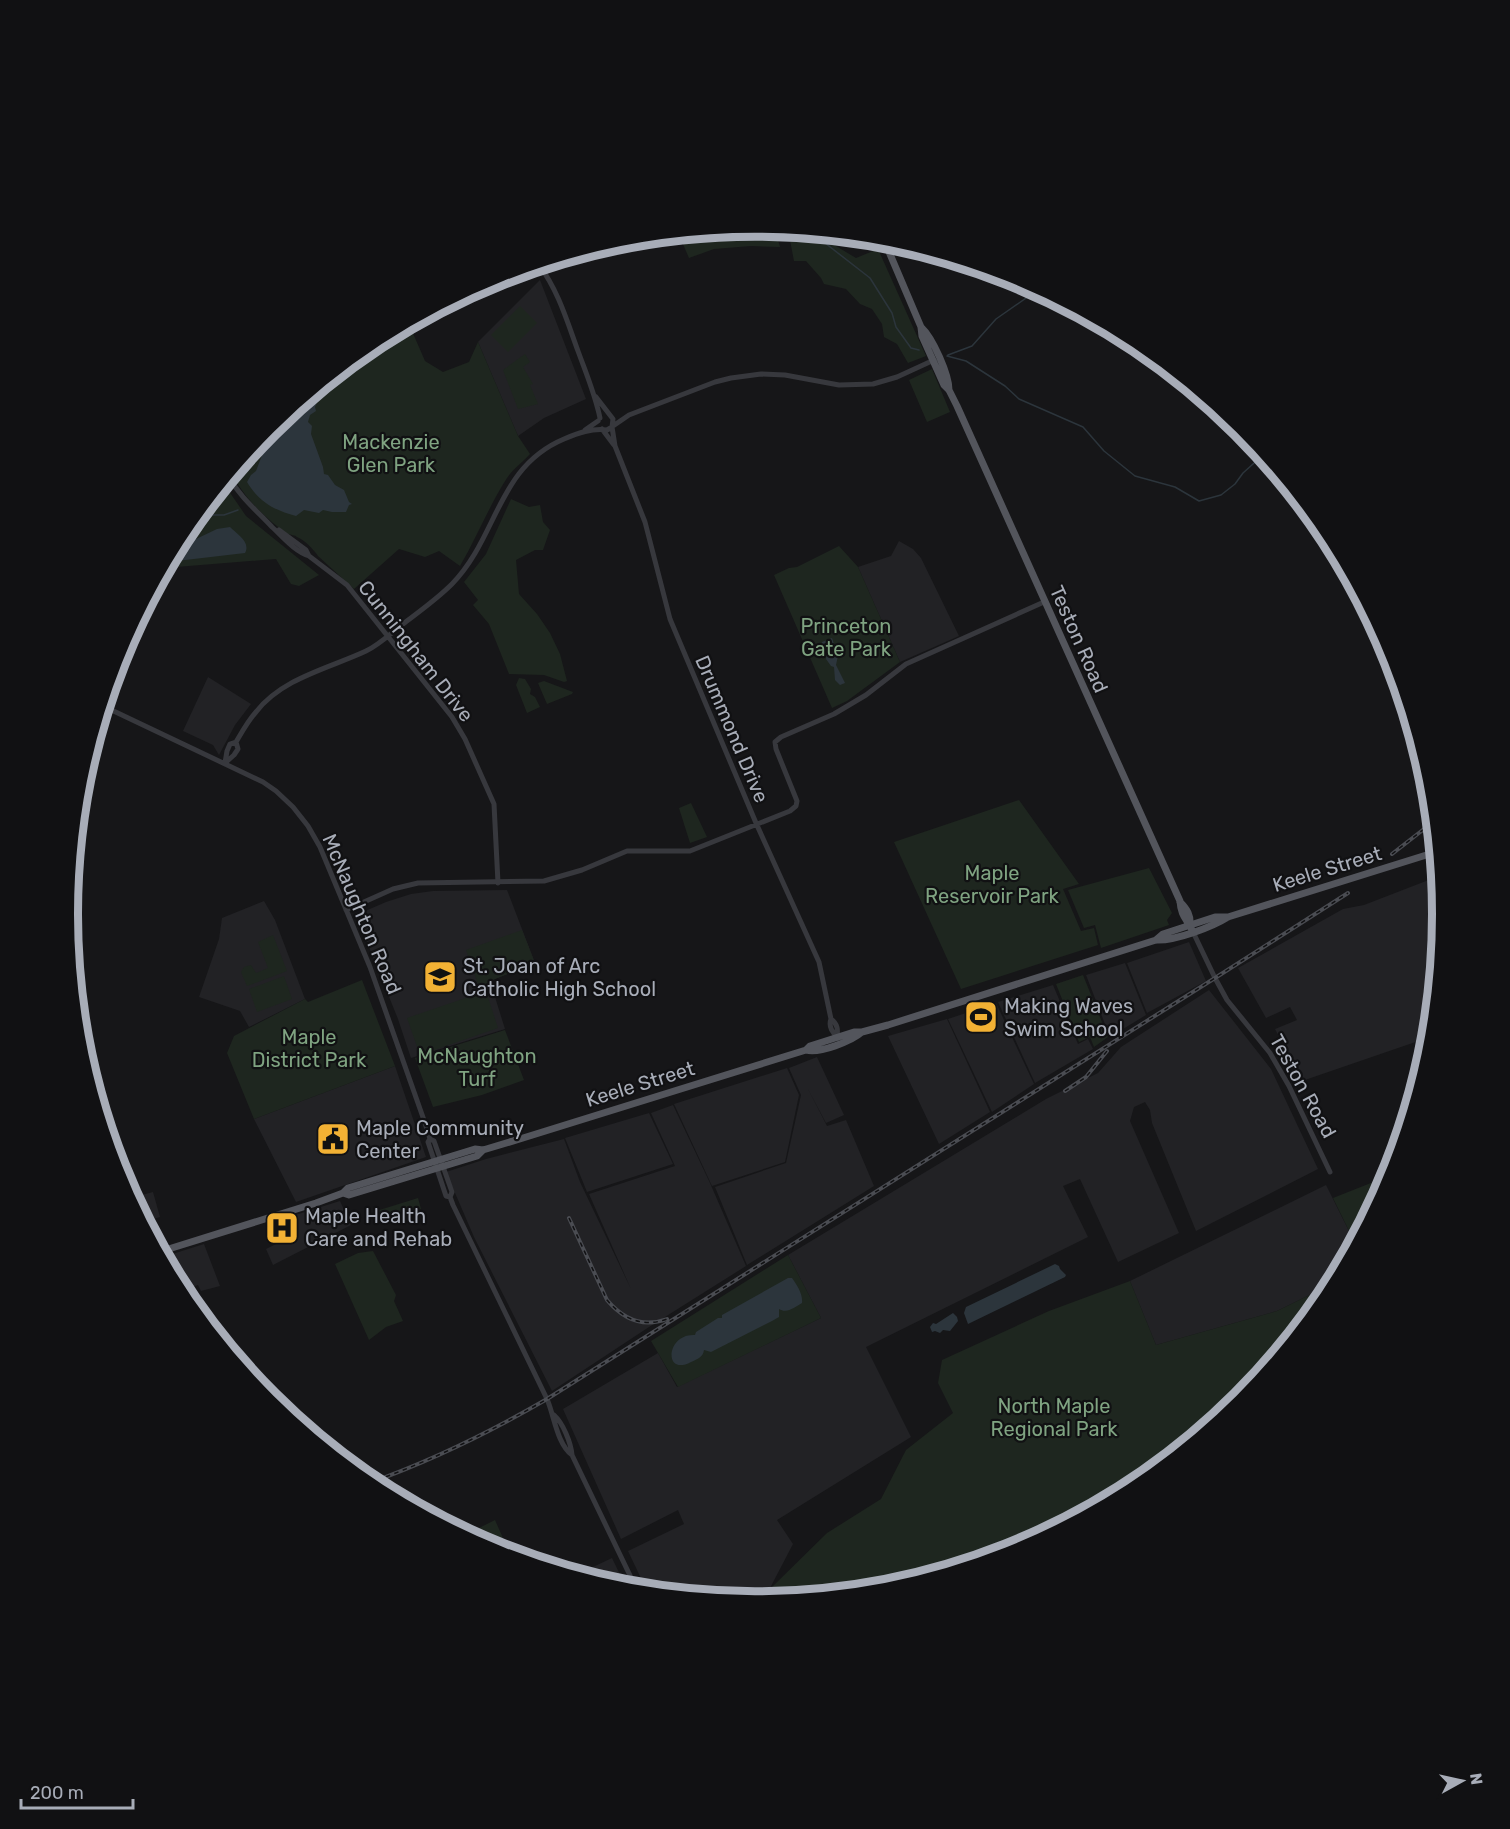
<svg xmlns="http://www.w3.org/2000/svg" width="1510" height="1829" font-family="Rubik,sans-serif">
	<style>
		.built { fill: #222225 }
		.green { fill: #1e261f }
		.water { fill: #2c353c }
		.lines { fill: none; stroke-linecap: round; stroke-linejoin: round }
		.stream { stroke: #2c353c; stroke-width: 1.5 }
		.minor { stroke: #37383d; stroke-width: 5 }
		.major { stroke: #53555c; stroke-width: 7 }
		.rail-casing { stroke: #4a4c52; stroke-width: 4 }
		.rail { stroke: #111113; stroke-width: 1.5; stroke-dasharray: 4.5; stroke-linecap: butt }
		.labels { text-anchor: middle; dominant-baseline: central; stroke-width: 4.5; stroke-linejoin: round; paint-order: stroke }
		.park-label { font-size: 20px; fill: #7fa381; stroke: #111113 }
		.street-label { font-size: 20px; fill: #a8adb8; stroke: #111113 }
		.poi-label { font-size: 20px; fill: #a8adb8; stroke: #111113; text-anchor: start }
		.rim { fill: none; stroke: #a8adb8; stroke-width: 8 }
	</style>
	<rect width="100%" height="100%" fill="#161618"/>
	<path class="built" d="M 540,280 L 586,399 L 544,418 L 518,436 L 478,342 Z
		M 899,541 L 913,549 L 921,558 L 959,636 L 900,662 L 858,567 L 891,556 Z
		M 208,677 L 251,704 L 235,725 L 219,755 L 213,745 L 183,731 Z
		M 1439,876 L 1442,915 L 1430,1037 L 1302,1081 L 1275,1029 L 1297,1020 L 1290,1007 L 1266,1018 L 1238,968 L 1343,909 L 1364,905 Z
		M 507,890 L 535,963 L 490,981 L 505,1029 L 411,1058 L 398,1019 L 356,915 L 386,902 L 411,894 L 433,891 Z
		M 264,901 L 275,920 L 305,999 L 249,1027 L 240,1011 L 199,997 L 219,939 L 222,918 Z
		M 1189,942 L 1206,981 L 1147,1013 L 1127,963 Z
		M 1125,963 L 1146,1015 L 1110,1037 L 1086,975 Z
		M 1053,985 L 1078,1044 L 1088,1039 L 1093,1049 L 1035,1083 L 998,1002 Z
		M 1209,990 L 1271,1069 L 1318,1169 L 1196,1231 L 1152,1123 L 1150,1110 L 1145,1102 L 1134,1107 L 1130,1121 L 1179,1233 L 1118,1262 L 1080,1179 L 1063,1186 L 1088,1237 L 866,1347 L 911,1437 L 777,1520 L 793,1544 L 769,1590 L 773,1600 L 755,1602 L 647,1591 L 628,1551 L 684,1524 L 678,1510 L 621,1539 L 563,1409 L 658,1353 L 677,1387 L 821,1318 L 788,1255 L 1046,1099 L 1098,1073 L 1121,1047 Z
		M 996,1003 L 1034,1084 L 992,1112 L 948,1019 Z
		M 947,1019 L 990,1112 L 939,1144 L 888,1036 Z
		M 817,1057 L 844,1115 L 826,1123 L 807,1087 L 827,1126 L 846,1120 L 874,1186 L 747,1265 L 715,1187 L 786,1163 L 801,1095 L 789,1068 Z
		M 395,1066 L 426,1157 L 296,1202 L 254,1119 Z
		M 787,1068 L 799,1095 L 785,1162 L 712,1186 L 674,1104 Z
		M 673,1105 L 710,1183 L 746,1266 L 649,1327 L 552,1391 L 474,1237 L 446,1172 L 486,1159 L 564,1139 L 580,1182 L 631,1289 L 589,1194 L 675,1166 L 651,1113 Z
		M 649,1113 L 673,1164 L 587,1192 L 565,1138 Z
		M 1326,1185 L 1355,1243 L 1334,1283 L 1277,1311 L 1156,1345 L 1130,1281 Z
		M 153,1192 L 160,1217 L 144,1222 L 131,1198 Z
		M 340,1201 L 351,1225 L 273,1265 L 266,1249 L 282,1241 L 273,1222 Z
		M 204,1244 L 220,1286 L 201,1291 L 198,1285 L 180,1291 L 163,1257 Z
		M 612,1558 L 627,1589 L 576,1575 Z"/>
	<path class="green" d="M 755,227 L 775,229 L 780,247 L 751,246 L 714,249 L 689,258 L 679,235 Z
		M 788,230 L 820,233 L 826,240 L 856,258 L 878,249 L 926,356 L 908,363 L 897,344 L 884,337 L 882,324 L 872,309 L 860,304 L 846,289 L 824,284 L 821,278 L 806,261 L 794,261 Z
		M 454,300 L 412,331 L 425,361 L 443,372 L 469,362 L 478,342 L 518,436 L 530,454 C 523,462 513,469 507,478 C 489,506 477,537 460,566 L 439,551 L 425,557 L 399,549 L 354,589 L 318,556 C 314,550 305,540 297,537 C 295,535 291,535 288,534 C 267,520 244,498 233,475 L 241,470 L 249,452 L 269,428 L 373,343 Z
		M 520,306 L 537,323 L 508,352 L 491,335 Z
		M 525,354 L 530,362 L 523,367 L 533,384 L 530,385 L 538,404 L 518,409 L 503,370 Z
		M 932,369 L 950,412 L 927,422 L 909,380 Z
		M 224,484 L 246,516 L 319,575 L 299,586 L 291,584 L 276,559 L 164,568 L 184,532 Z
		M 511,499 L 529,507 L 540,505 L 543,522 L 550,530 L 543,550 L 535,550 L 516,560 L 519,594 L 537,614 L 550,633 L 560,654 L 567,681 L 564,682 L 544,675 L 509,674 L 489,624 L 473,605 L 478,600 L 464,582 L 486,554 Z
		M 839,546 L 858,567 L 900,662 L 847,701 L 832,708 L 774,575 L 789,568 L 797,567 Z
		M 519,678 L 525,679 L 531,689 L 530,694 L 535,697 L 540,707 L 527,713 L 516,685 Z
		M 544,681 L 573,692 L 572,694 L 547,704 L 538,683 Z
		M 1019,800 L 1079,884 L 1063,889 L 1081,931 L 1094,928 L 1098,945 L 961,989 L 894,842 Z
		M 691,803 L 707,837 L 690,843 L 679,808 Z
		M 1149,868 L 1172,913 L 1167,920 L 1169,925 L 1101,948 L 1095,925 L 1084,928 L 1068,890 Z
		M 522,930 L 535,963 L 490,981 L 491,984 L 479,987 L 466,950 Z
		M 273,935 L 287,971 L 247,986 L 241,972 L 244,967 L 251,965 L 256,973 L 268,968 L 258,942 Z
		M 1083,975 L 1108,1037 L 1094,1047 L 1090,1037 L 1079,1042 L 1056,984 Z
		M 284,976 L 292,999 L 257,1012 L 249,989 Z
		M 362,980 L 395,1066 L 254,1119 L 227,1053 L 234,1036 L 305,999 L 308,1002 Z
		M 486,991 L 498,1028 L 420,1055 L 407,1018 Z
		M 505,1030 L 524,1080 L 482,1095 L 433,1107 L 415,1058 Z
		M 1391,1175 L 1390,1178 L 1355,1243 L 1333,1198 Z
		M 418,1198 L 421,1209 L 398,1217 L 375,1220 L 373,1212 Z
		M 373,1251 L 396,1295 L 394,1301 L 403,1321 L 386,1327 L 369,1340 L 335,1264 L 358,1253 Z
		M 788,1255 L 821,1318 L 678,1387 L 651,1341 Z
		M 1130,1281 L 1156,1345 L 1277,1311 L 1334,1283 L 1326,1297 L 1241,1401 L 1137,1486 L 1018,1550 L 889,1589 L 773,1600 L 769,1590 L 827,1533 L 881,1499 L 906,1450 L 953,1413 L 938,1383 L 942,1360 L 1049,1311 Z
		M 495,1520 L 507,1547 L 497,1551 L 476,1541 L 471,1532 Z"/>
	<path class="water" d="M 737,229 L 735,234 L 697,241 L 693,238 L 697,233 Z
		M 321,385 C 319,393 319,400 315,407 L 316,411 L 310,415 L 308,422 L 312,426 L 311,434 L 323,467 L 324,474 L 328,475 L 335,485 L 344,490 L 349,502 L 352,504 L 349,505 L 346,512 L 332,512 L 323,510 L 319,513 L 304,510 L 296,516 C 274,510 259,502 247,482 L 251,475 L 256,471 L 269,437 L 275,431 L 278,421 Z
		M 230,527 C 237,534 251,542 245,553 L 168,562 L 175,549 L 217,529 Z
		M 832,638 L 835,647 L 839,651 L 836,665 L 845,683 L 840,685 L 835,680 L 834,667 L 831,666 L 826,659 L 827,651 L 823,650 L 821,646 L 822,642 Z
		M 1055,1264 L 1059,1266 L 1060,1269 L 1066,1275 L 1065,1277 L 968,1324 L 964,1313 L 966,1307 Z
		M 788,1278 L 792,1278 C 797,1285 803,1294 802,1303 C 795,1307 787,1314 779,1309 L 779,1317 L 772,1321 L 711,1352 L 704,1350 C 703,1357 698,1359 691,1362 C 663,1377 666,1333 695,1335 L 696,1332 L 718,1318 L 722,1318 L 722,1315 Z
		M 953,1313 L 957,1317 L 958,1321 L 950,1331 L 943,1330 L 940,1333 L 935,1331 L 932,1332 L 930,1327 L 933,1323 L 936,1324 Z"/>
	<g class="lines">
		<path class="stream" d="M 755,227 L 770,231 L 776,231
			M 807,232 L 816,236 L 870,278 L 892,313 L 896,327 L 911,348 L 919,350
			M 948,355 L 972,346 L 996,319 L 1029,296 L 1042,292
			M 947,356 L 966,361 L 1005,386 L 1019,399 L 1083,427 L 1104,451 L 1135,476 L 1175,487 L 1199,501 L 1221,495 L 1235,484 L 1243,473 L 1263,455
			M 187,528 L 188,530 L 193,526 L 196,518 L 200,515 L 224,515 L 238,510"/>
		<path class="minor" d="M 539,265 C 558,290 567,321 578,351 C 586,373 595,394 600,418
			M 613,426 L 629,415 L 715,382 L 731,378 L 761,374 L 785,375 L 839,385 L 873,384 L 897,377 L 934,360
			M 612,427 L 615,446 L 645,522 L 670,619 L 756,823 L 819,962 L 831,1019 C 828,1027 833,1033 838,1038
			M 602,429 L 614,445
			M 585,430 L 598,421
			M 229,477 C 240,497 256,510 272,527 C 283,537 294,551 309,556 L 347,585 L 452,717 L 465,739 L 494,804 L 498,883
			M 279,530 L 306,550 L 309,556
			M 103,706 L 263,782 L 276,791 L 293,807 L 308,826 L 320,847 L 370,967 L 425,1123 L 430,1139 L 434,1141 L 452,1192 L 450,1197 L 453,1205 L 547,1399 C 554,1415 557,1444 572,1455
			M 225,763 L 227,751 L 230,744 L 236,742 C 242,732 248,721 256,712 C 282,678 330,668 366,651 C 379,645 391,633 403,624 C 420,611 437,599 452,584 C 498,537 497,467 564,439 C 578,433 592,428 607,430 L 612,427 L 613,419 L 596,397
			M 225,763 L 234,755 L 238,749 L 236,742
			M 346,910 L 393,889 L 418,883 L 544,881 L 582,870 L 627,851 L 690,851 L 790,811 L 796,806 L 797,801 L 776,749 L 775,742 L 781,737 L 834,714 L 866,695 L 906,664 L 1044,602
			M 1193,932 L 1215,978 L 1227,1000 L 1270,1053 L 1289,1086 L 1330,1172
			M 831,1019 C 838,1024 838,1030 837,1038
			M 430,1139 L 428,1142 L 446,1196 L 450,1197
			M 554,1415 C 563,1423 571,1443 572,1455 L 637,1590"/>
		<path class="major" d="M 884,240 L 921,327 C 933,338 949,375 949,390
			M 921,327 L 922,336 L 944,385 L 949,390 L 957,406 L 1180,901 C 1181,917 1187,919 1193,932
			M 1180,902 C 1187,909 1191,915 1190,926
			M 1156,940 L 1163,934 L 1215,917 L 1228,917
			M 806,1050 C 819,1054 852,1041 862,1032
			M 343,1193 L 349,1195 L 477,1156 L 483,1150
			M 159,1252 L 316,1203 L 343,1193 L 348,1188 L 475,1149 L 483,1150 L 523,1138 L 806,1050 L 810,1046 L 854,1032 L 862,1032 L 888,1025 L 1156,940 C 1175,941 1212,927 1228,917 L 1436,852"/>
		<defs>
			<path id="rail" d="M 1392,854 L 1433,822
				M 1065,1091 L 1086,1077 L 1107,1051
				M 569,1218 L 607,1300 C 623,1319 643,1328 667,1319
				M 369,1483 C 431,1461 490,1432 547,1399 L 1215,978 L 1348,893"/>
		</defs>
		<use href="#rail" class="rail-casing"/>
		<use href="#rail" class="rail"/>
	</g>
	<defs>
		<symbol id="school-square" viewBox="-11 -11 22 22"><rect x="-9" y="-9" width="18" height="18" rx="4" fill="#f2b134" stroke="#111113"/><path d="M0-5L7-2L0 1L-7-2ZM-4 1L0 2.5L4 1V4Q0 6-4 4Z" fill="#111"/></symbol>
		<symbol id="stadium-square" viewBox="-11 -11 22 22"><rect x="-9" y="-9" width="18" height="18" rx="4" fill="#f2b134" stroke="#111113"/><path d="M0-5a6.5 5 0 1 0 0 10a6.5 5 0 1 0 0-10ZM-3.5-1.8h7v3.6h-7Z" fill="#111"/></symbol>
		<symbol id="civic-square" viewBox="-11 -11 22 22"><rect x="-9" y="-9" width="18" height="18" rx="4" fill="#f2b134" stroke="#111113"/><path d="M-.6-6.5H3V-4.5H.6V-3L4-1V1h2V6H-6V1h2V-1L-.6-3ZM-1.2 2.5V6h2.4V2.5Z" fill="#111"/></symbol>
		<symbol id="hospital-square" viewBox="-11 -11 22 22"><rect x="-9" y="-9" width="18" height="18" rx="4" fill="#f2b134" stroke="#111113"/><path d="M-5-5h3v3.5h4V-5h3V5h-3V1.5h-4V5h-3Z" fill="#111"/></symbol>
	</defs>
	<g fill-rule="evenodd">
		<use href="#school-square" x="421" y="958" width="38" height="38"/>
		<use href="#stadium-square" x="962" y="998" width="38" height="38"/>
		<use href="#civic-square" x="314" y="1120" width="38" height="38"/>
		<use href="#hospital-square" x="263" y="1209" width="38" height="38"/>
	</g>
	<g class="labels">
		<g class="park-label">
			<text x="391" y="442">Mackenzie<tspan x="391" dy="23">Glen Park</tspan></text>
			<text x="846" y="626">Princeton<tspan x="846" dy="23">Gate Park</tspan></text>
			<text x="992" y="873">Maple<tspan x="992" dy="23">Reservoir Park</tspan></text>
			<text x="309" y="1037">Maple<tspan x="309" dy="23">District Park</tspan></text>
			<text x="477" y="1056">McNaughton<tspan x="477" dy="23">Turf</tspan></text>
			<text x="1054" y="1406">North Maple<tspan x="1054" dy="23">Regional Park</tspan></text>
		</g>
		<g class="street-label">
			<text transform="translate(1079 639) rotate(66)">Teston Road</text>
			<text transform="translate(416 651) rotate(52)">Cunningham Drive</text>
			<text transform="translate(732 729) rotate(67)">Drummond Drive</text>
			<text transform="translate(1327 869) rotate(-17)">Keele Street</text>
			<text transform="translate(362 914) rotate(67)">McNaughton Road</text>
			<text transform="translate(640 1084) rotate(-17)">Keele Street</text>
			<text transform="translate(1303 1086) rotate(61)">Teston Road</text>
		</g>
		<g class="poi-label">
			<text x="463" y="966">St. Joan of Arc<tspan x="463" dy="23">Catholic High School</tspan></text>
			<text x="1004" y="1006">Making Waves<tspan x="1004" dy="23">Swim School</tspan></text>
			<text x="356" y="1128">Maple Community<tspan x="356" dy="23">Center</tspan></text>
			<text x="305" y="1216">Maple Health<tspan x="305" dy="23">Care and Rehab</tspan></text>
		</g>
	</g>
	<path d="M0 0H1510V1829H0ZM78 914a677 677 0 1 1 1354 0a677 677 0 1 1-1354 0Z" fill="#111113" fill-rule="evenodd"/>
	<path class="rim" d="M78 914a677 677 0 1 1 1354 0a677 677 0 1 1-1354 0Z"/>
	<g transform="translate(1462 1781) rotate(82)" stroke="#111113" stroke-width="4.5" paint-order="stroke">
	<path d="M0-4.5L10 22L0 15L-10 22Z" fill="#a8adb8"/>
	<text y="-9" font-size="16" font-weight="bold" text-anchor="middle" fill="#a8adb8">N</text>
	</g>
	<path d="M21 1799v9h112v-9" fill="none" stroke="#a8adb8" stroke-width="3"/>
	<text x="30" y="1799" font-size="18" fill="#a8adb8" stroke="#111113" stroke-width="4.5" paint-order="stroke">200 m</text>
</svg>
